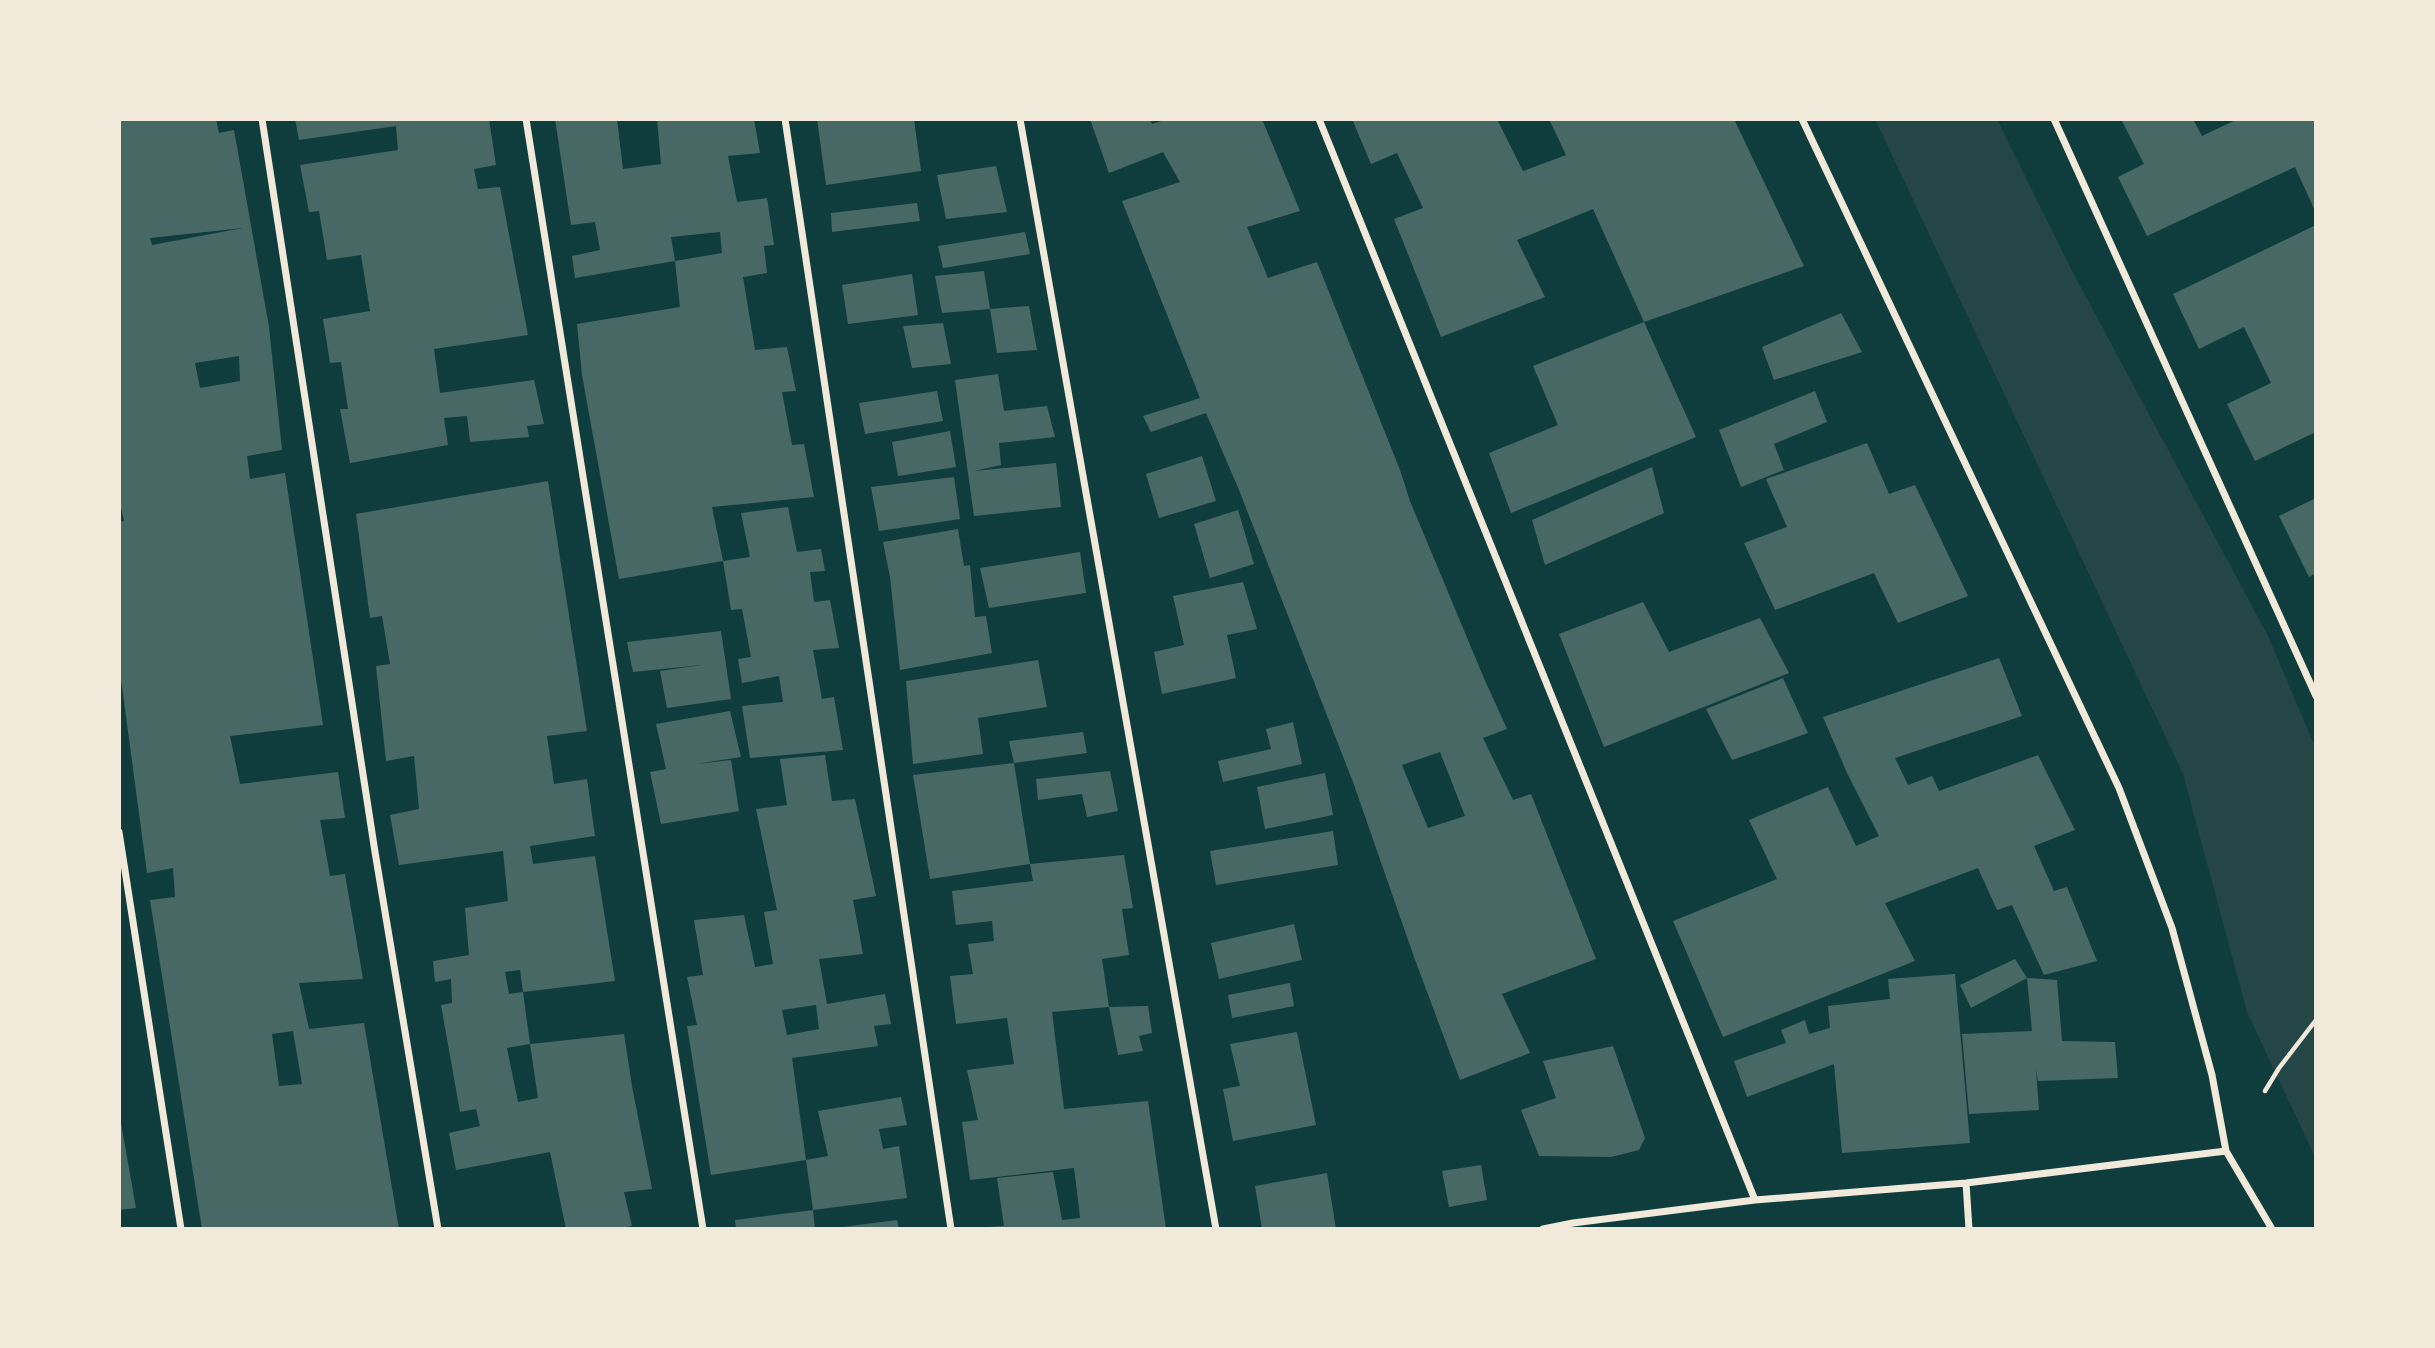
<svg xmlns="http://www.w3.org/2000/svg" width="2435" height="1348" font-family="'Work Sans',sans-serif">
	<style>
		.green { fill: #244646 }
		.building { fill: #486865; fill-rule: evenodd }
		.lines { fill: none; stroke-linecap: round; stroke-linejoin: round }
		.path { stroke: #f1e9da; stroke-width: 4.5 }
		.minor { stroke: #f1e9da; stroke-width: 7 }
	</style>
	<rect width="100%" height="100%" fill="#0f3d3e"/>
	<path class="green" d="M 1875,119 L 1997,119 L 2071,269 L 2268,636 L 2316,749 L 2316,1159 L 2247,1012 L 2183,774 Z"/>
	<path class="building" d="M 119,119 L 216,119 L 219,133 L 234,130 L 269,327 L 282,450 L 247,456 L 250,479 L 285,473 L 323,725 L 230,736 L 240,784 L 338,772 L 345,818 L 320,820 L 330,876 L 345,874 L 363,979 L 299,983 L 309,1029 L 364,1023 L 399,1229 L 202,1229 L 150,900 L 175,897 L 173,868 L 147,873 L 119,664 L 119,522 L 124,521 L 119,499 ZM 243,228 L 152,245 L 150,238 ZM 239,356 L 240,381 L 200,388 L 195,363 ZM 293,1031 L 302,1084 L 279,1086 L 272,1034 Z
		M 295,119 L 489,119 L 496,165 L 474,169 L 478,189 L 500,187 L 528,335 L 434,349 L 440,393 L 534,380 L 544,424 L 527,426 L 529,437 L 470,442 L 467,416 L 444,418 L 448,445 L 350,463 L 340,409 L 348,409 L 341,362 L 330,363 L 323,319 L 370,311 L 361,255 L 327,260 L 319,211 L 309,212 L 300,165 L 398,150 L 396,126 L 299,140 Z
		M 555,119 L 617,119 L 623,169 L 661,164 L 657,119 L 754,119 L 760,153 L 728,156 L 737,202 L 767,198 L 774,245 L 764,246 L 767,273 L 743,277 L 755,350 L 787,347 L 796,391 L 782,392 L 792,445 L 804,444 L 814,497 L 712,507 L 723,561 L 619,579 L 582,375 L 577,324 L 680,307 L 675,261 L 722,253 L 720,232 L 671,237 L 675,261 L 575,278 L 572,256 L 600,250 L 595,222 L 571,225 Z
		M 817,119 L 914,119 L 921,171 L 826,185 Z
		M 1090,119 L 1150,119 L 1152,124 L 1168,119 L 1262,119 L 1300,211 L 1247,227 L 1268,278 L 1317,262 L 1400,470 L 1410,501 L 1483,676 L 1507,729 L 1483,738 L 1513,800 L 1531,794 L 1596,959 L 1502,994 L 1530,1053 L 1460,1080 L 1414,957 L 1353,782 L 1239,490 L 1206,413 L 1151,432 L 1143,416 L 1200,398 L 1122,201 L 1180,182 L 1163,152 L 1109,173 ZM 1440,752 L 1465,816 L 1428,828 L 1402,765 Z
		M 1352,119 L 1497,119 L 1523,171 L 1566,155 L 1549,119 L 1734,119 L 1804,266 L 1644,322 L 1593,209 L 1517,240 L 1545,297 L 1441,337 L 1394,219 L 1423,208 L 1397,153 L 1371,164 Z
		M 2121,119 L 2193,119 L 2202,136 L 2238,119 L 2316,119 L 2316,213 L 2295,167 L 2147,236 L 2118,177 L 2144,164 Z
		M 996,166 L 1007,212 L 946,219 L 937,175 Z
		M 917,203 L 920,221 L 832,232 L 831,213 Z
		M 2316,225 L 2316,432 L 2255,461 L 2227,404 L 2271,383 L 2244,327 L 2199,349 L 2173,294 Z
		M 1025,232 L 1030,254 L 943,268 L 938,246 Z
		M 984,271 L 990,309 L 942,313 L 935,276 Z
		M 912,274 L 918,315 L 848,324 L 842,285 Z
		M 1029,306 L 1037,350 L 997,353 L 990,309 Z
		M 1841,313 L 1862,352 L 1774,380 L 1762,347 Z
		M 1644,322 L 1696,437 L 1511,513 L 1489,453 L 1558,425 L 1533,366 Z
		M 943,323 L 951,364 L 912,368 L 903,326 Z
		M 998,374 L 1004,411 L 1047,406 L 1055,437 L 999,443 L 1001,465 L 974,471 L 1056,463 L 1061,507 L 974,516 L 955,380 Z
		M 937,391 L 943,421 L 865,434 L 859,403 Z
		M 1815,391 L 1827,422 L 1774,444 L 1784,470 L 1741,487 L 1719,430 Z
		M 950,431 L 956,467 L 898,476 L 892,442 Z
		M 1867,443 L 1889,494 L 1915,485 L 1968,596 L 1898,623 L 1874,573 L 1775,610 L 1744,543 L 1787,527 L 1766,479 Z
		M 1202,456 L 1216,501 L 1159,518 L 1146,474 Z
		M 1652,467 L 1664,513 L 1545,565 L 1532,520 Z
		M 954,477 L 960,519 L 879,531 L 871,487 Z
		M 548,481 L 587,731 L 547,736 L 554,784 L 587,779 L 595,836 L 530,846 L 533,864 L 595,856 L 615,981 L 523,992 L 520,970 L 505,972 L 509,994 L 523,992 L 530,1044 L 507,1048 L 518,1102 L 538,1098 L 530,1044 L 624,1034 L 632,1086 L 652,1189 L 624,1192 L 632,1226 L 614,1229 L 566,1229 L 550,1152 L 456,1170 L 449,1133 L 480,1126 L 476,1109 L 460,1112 L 441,1005 L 452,1003 L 451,979 L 435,982 L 433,961 L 469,955 L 465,908 L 508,901 L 503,851 L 399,865 L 390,815 L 419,809 L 414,756 L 386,761 L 376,666 L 390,664 L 382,616 L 370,618 L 356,514 Z
		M 2316,498 L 2316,573 L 2309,577 L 2279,516 Z
		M 788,507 L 797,552 L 821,549 L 825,571 L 810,572 L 814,602 L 830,600 L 839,648 L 813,650 L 822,699 L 834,697 L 843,750 L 750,758 L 742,706 L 783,702 L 779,676 L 742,683 L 738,659 L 751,657 L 742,609 L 731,610 L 723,561 L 750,557 L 741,513 Z
		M 1238,510 L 1254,564 L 1210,578 L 1194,524 Z
		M 958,529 L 964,566 L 970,565 L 975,617 L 986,616 L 992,653 L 900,670 L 890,577 L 883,542 Z
		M 1080,552 L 1086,593 L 989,608 L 980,568 Z
		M 1243,582 L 1257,629 L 1227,635 L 1236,678 L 1162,694 L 1154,652 L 1184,645 L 1173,596 Z
		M 1643,602 L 1669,652 L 1760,618 L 1789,673 L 1604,747 L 1559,634 Z
		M 721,631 L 731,699 L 667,708 L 660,671 L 701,665 L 633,672 L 627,642 Z
		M 1999,658 L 2022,716 L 1895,758 L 1908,785 L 1932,776 L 1939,791 L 2038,755 L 2075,830 L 2034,846 L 2054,891 L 2067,887 L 2097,961 L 2044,975 L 2012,905 L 1997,910 L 1978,868 L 1885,903 L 1915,961 L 1723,1037 L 1673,921 L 1777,879 L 1749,820 L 1828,787 L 1856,846 L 1879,836 L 1847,773 L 1823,717 Z
		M 1038,660 L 1047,707 L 978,718 L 983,754 L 913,764 L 906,681 Z
		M 1783,678 L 1808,733 L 1732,760 L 1706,709 Z
		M 730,711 L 741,757 L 696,764 L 731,760 L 739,811 L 661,824 L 650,772 L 666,769 L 656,724 Z
		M 1293,722 L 1302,764 L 1223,782 L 1218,761 L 1271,749 L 1266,729 Z
		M 1083,732 L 1087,753 L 1014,763 L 1009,741 Z
		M 825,755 L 832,801 L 855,799 L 876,896 L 853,900 L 863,954 L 819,959 L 827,1004 L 885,994 L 891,1024 L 874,1026 L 878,1046 L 792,1058 L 806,1160 L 828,1156 L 818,1111 L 901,1097 L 907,1125 L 879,1129 L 883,1149 L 899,1146 L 907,1198 L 813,1210 L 815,1229 L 736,1229 L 735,1220 L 813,1210 L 806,1160 L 711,1175 L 687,1026 L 697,1025 L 687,977 L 703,975 L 694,920 L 744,915 L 755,967 L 773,964 L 764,912 L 777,910 L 756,809 L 787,805 L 780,759 ZM 816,1005 L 819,1029 L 787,1035 L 782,1010 Z
		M 1014,763 L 1030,864 L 930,879 L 913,775 Z
		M 1110,771 L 1118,811 L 1087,817 L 1082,794 L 1038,800 L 1036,779 Z
		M 1325,773 L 1333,815 L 1265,829 L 1257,787 Z
		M 1333,831 L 1338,865 L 1216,885 L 1210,851 Z
		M 1124,855 L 1133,908 L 1122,909 L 1129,955 L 1102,959 L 1109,1007 L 1052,1012 L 1064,1109 L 1148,1101 L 1166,1229 L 988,1229 L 988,1227 L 1004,1226 L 997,1178 L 1053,1172 L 1062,1220 L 1080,1218 L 1079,1208 L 1074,1168 L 970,1180 L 962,1122 L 978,1120 L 967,1070 L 1014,1064 L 1007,1018 L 956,1024 L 950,976 L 973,974 L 968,944 L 994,941 L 992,921 L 956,925 L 952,891 L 1033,881 L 1030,864 Z
		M 1294,924 L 1302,960 L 1219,979 L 1211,943 Z
		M 2015,959 L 2027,978 L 1971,1008 L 1960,985 Z
		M 1955,974 L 1970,1143 L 1842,1153 L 1834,1064 L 1747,1097 L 1734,1061 L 1786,1043 L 1781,1030 L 1805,1020 L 1809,1034 L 1830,1028 L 1828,1006 L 1890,999 L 1888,979 Z
		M 2027,978 L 2057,980 L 2062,1041 L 2115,1042 L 2118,1078 L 2038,1081 L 2036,1069 L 2039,1110 L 1969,1114 L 1962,1034 L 2032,1031 Z
		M 1290,983 L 1294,1006 L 1232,1018 L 1228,995 Z
		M 1148,1006 L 1152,1033 L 1139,1036 L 1143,1051 L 1118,1055 L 1109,1007 Z
		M 1297,1032 L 1316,1125 L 1233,1141 L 1223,1089 L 1240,1086 L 1230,1044 Z
		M 1613,1046 L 1645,1138 L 1639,1150 L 1611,1157 L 1539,1156 L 1521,1110 L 1556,1098 L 1543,1061 Z
		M 119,1112 L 136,1208 L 119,1210 Z
		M 1481,1165 L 1487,1200 L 1449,1207 L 1442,1171 Z
		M 1327,1173 L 1336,1229 L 1262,1229 L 1255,1186 Z
		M 897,1220 L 899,1229 L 843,1229 L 843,1227 Z"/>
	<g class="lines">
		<path class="path" d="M 2265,1091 L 2279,1068 L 2316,1020"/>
		<path class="minor" d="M 262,119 L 375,852 L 438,1229
			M 526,119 L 703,1229
			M 785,119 L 951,1229
			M 1020,119 L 1216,1229
			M 1319,119 L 1755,1200
			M 1802,119 L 2119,788 L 2172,928 L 2212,1075 L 2226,1151 L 2272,1229
			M 2054,119 L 2316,696
			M 119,832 L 181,1229
			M 1966,1183 L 1969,1229
			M 1543,1229 L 1573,1223 L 1755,1200 L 1966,1183 L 2226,1151"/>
	</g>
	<rect width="2435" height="1348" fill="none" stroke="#f1e9da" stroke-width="242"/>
</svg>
